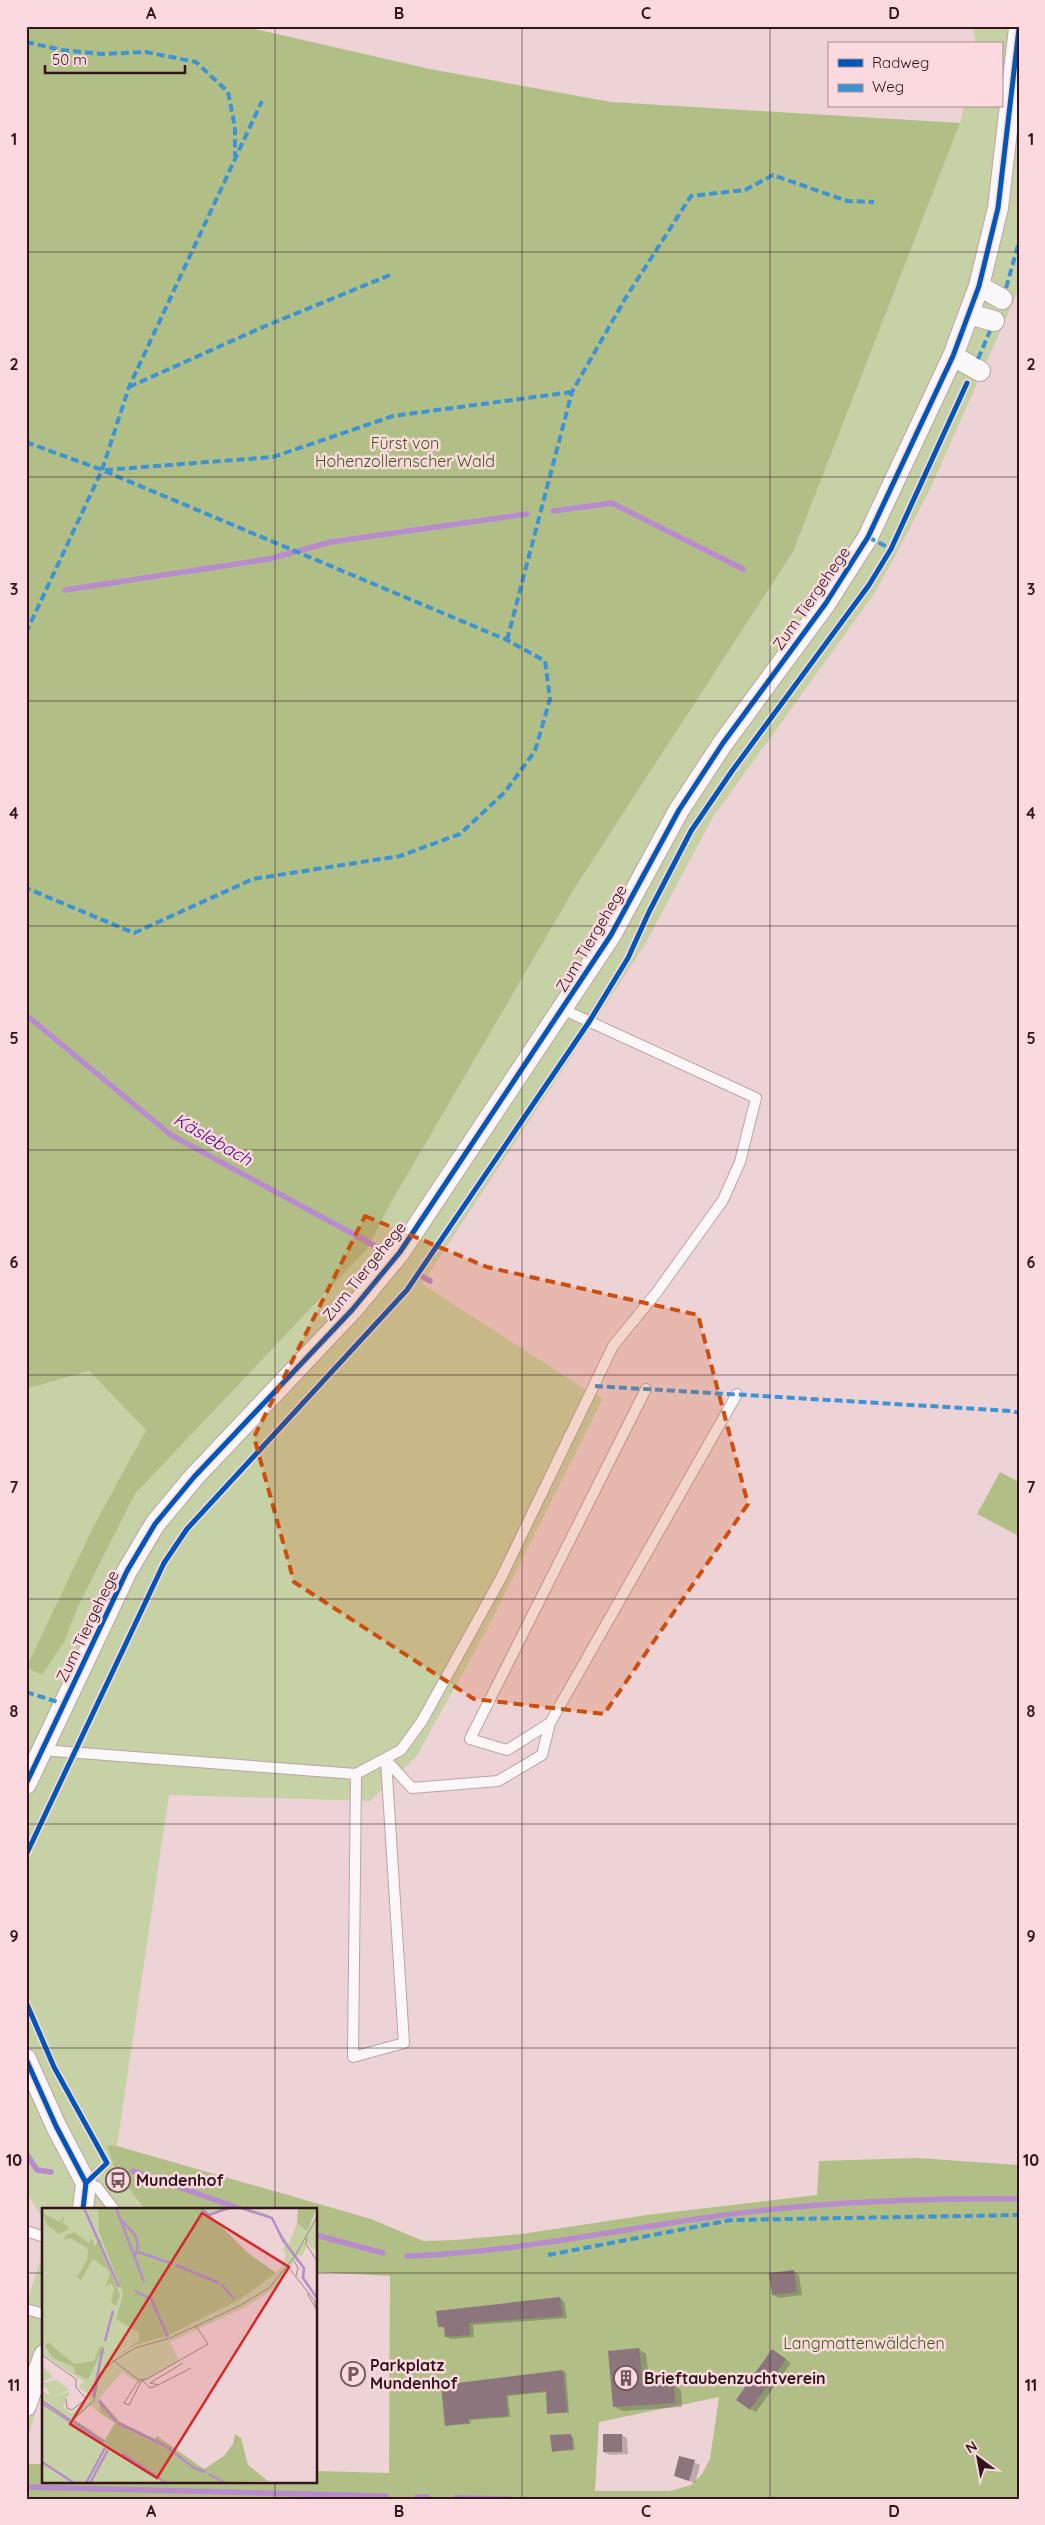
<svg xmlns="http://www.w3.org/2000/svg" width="1045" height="2525" font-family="Quicksand,sans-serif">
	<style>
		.green { fill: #c7d1a6 }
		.forest { fill: #b1bf87; fill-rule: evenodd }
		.shadow { fill: #0003 }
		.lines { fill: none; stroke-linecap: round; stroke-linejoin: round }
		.stream { stroke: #b88ccc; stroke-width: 5.5 }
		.building { fill: #8c757c }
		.service-casing { stroke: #bca3a6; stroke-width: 12 }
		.minor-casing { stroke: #bca3a6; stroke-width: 22 }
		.service { stroke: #fcf8f9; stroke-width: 10 }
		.minor { stroke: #fcf8f9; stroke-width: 20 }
		.quiet { stroke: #3d93d4; stroke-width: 4; stroke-dasharray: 8 4; stroke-linecap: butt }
		.cycleway-casing { stroke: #fadade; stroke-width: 8 }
		.cycleway { stroke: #0057b8; stroke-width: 5 }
		.marked { fill: #cd4f0e; fill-opacity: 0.2; stroke: #cd4f0e; stroke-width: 4; stroke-dasharray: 10 6; stroke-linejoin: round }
		.grid { fill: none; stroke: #31151a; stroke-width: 1; stroke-opacity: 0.55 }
		.labels { text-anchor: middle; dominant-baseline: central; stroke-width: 5; stroke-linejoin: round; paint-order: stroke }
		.park-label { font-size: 16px; fill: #3e5c14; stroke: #fadade }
		.street-label { font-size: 16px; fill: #31151a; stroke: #fadade }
		.poi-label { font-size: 16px; font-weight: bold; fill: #31151a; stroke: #fadade; text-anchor: start }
		.water-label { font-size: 18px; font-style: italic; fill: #580a7f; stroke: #fadade }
		.inset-river { fill: none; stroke: #b88ccc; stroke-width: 2.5 }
		.inset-road { fill: none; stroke: #a2878b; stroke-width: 1 }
		.view { fill: #d62828; fill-opacity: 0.15; stroke: #d62828; stroke-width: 2.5 }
		.inset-edge { fill: none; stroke: #31151a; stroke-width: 2.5 }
		.neatline { fill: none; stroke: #31151a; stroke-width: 2 }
		.grid-label { font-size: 16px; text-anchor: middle; font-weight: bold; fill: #31151a }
	</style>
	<rect width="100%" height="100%" fill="#edd3d6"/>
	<path class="green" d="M 973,26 L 1019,26 L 1019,289 L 930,489 L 899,549 L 874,594 L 713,817 L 644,946 L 422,1284 L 588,1391 L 600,1396 L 602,1400 L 487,1629 L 416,1757 L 370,1801 L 169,1795 L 117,2146 L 108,2146 L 114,2167 L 144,2209 L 44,2209 L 44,2220 L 26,2192 L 26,1669 L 42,1675 L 64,1642 L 78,1607 L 135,1494 L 367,1249 L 392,1201 L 576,886 L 793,552 L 960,123 L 964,106 L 1001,106 L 1001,44 L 975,44 Z
		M 89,1371 L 146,1430 L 93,1527 L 26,1668 L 26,1389 Z
		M 44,2249 L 44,2380 L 26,2445 L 26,2305 Z"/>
	<path class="forest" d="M 26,26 L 242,26 L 430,69 L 611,102 L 960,123 L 793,552 L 576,886 L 392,1201 L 367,1249 L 135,1494 L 78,1607 L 64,1642 L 42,1675 L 26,1668 L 93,1527 L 146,1430 L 89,1371 L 26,1389 Z
		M 1000,1472 L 1019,1482 L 1019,1536 L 977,1514 Z
		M 107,2145 L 117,2146 L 371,2219 L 423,2241 L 455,2240 L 522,2234 L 647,2215 L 817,2195 L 819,2161 L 917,2158 L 1019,2165 L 1019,2499 L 26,2499 L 26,2464 L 44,2464 L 44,2481 L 316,2481 L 316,2471 L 389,2473 L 390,2276 L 316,2272 L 316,2209 L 144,2209 L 114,2167 ZM 719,2397 L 710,2459 L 702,2474 L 691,2485 L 670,2491 L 595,2491 L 599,2422 Z"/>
	<path class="shadow" d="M 794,2272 L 799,2275 L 802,2295 L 779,2298 L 773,2295 Z
		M 560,2298 L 564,2301 L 567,2318 L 473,2325 L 474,2337 L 451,2339 L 446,2336 L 446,2329 L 439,2326 Z
		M 639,2349 L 646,2354 L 650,2386 L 674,2385 L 681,2390 L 682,2407 L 622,2411 L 614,2406 Z
		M 778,2354 L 791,2363 L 756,2412 L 751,2409 Z
		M 563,2371 L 566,2373 L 569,2413 L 549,2413 L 547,2392 L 508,2396 L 510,2417 L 470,2420 L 471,2424 L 446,2425 L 516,2376 Z
		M 622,2435 L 627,2438 L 628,2454 L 610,2455 L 604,2452 Z
		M 571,2436 L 573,2437 L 575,2450 L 553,2451 Z
		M 694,2462 L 700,2465 L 695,2483 L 675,2476 Z"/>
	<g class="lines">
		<path class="stream" d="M 553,511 L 612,503 L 743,569
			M 65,590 L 269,559 L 331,542 L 527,514
			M 26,1015 L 171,1135 L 377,1247
			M 423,1277 L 430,1281
			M 26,2153 L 37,2170 L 51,2172
			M 133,2171 L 241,2209
			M 316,2235 L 383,2253
			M 407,2256 C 511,2253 615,2230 718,2216 C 818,2202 918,2198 1019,2199
			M 26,2487 L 386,2496
			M 417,2497 L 427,2497
			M 456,2498 L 509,2499"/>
	</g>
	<path class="building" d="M 794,2270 L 797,2292 L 772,2295 L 769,2273 Z
		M 560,2297 L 563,2316 L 469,2323 L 470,2335 L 445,2337 L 444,2327 L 438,2327 L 436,2311 Z
		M 639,2348 L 643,2385 L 674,2384 L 675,2403 L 613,2407 L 608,2351 Z
		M 772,2349 L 786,2359 L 750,2410 L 736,2400 Z
		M 563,2370 L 567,2412 L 547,2414 L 546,2391 L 506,2395 L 508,2416 L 468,2419 L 469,2423 L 445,2426 L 441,2385 Z
		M 571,2434 L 573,2449 L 552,2452 L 550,2435 Z
		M 603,2434 L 622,2434 L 622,2452 L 603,2452 Z
		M 679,2456 L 695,2460 L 689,2481 L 674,2476 Z"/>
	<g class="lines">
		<defs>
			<path id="service" d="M 646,1389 L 470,1739 L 507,1750 L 550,1723 L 737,1394
				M 41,1750 L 356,1774 L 401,1750 L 422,1721 L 501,1578 L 613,1346 L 657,1292 L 723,1200 L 740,1162 L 756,1098 L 562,1009
				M 356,1774 L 353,2057 L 404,2043 L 386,1760 L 412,1788 L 498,1781 L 542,1755 L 550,1723
				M 86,2183 L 97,2187 L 114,2209
				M 26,2231 L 44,2237
				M 26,2309 L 44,2314"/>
			<path id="minor" d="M 979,286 L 1002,299
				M 969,314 L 994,321
				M 953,356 L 980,371
				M 26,1784 L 127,1571 L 155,1524 L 194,1477 L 352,1310 L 400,1252 L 611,935 L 679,810 L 723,743 L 826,603 L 868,537 L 953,356 L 979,286 L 998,208 L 1019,28
				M 26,2059 L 56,2126 L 86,2183 L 83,2209
				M 26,2406 L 44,2355"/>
		</defs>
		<use href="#service" class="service-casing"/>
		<use href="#minor" class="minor-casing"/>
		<use href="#service" class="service"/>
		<use href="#minor" class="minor"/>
		<path class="quiet" d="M 26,42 L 62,50 L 102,54 L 146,52 L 196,62 L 228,92 L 235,127 L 235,156
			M 1006,288 L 1019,242
			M 978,359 L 990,331
			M 129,387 L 263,327 L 390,275
			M 26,442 L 102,470 L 507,640 L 545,661 L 550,699 L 535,751 L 505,792 L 460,834 L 400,856 L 253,879 L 134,933 L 26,888
			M 105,470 L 273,457 L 393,416 L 572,392
			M 868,537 L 891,549
			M 26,633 L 102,470 L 129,387 L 262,101
			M 507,640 L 572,392 L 625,299 L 691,196 L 745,190 L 773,175 L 847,201 L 874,202
			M 595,1386 L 1012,1411 L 1019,1413
			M 26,1692 L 64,1704
			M 548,2255 L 731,2220 L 1019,2215"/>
		<defs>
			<path id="cycleway" d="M 26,1784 L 127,1571 L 155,1524 L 194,1477 L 352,1310 L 400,1252 L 611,935 L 679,810 L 723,743 L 826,603 L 868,537 L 953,356 L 979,286 L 998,208 L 1019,28
				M 26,1855 L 164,1563 L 187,1529 L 407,1290 L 589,1022 L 628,958 L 649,912 L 691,831 L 732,771 L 869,585 L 891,549 L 967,383
				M 26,2002 L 54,2067 L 107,2163 L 86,2183
				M 26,2059 L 56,2126 L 86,2183 L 83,2209"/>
		</defs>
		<use href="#cycleway" class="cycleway-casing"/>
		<use href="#cycleway" class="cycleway"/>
	</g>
	<path class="marked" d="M 365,1216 L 487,1267 L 698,1315 L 748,1504 L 604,1714 L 474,1699 L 294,1582 L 254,1437 Z"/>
	<path class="grid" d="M 275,26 L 275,2209M 522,26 L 522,2499M 770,26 L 770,2499M 26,252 L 1019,252M 26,477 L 1019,477M 26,701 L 1019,701M 26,926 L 1019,926M 26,1150 L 1019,1150M 26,1375 L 1019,1375M 26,1599 L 1019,1599M 26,1824 L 1019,1824M 26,2048 L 1019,2048M 26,2273 L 44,2273M 316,2273 L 1019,2273M 275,2481 L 275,2499"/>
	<defs>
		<symbol id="bus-ring" viewBox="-11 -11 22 22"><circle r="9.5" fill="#fadade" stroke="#73585c" stroke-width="1.5"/><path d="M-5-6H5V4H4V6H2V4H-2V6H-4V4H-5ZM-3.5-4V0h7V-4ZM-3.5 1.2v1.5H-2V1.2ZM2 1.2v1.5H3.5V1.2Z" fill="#73585c"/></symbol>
		<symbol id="parking-ring" viewBox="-11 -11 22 22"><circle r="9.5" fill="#fadade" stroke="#73585c" stroke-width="1.5"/><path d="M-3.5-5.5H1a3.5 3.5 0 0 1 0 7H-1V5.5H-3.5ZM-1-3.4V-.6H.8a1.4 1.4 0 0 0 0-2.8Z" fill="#73585c"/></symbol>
		<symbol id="building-ring" viewBox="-11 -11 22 22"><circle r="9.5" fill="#fadade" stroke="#73585c" stroke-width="1.5"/><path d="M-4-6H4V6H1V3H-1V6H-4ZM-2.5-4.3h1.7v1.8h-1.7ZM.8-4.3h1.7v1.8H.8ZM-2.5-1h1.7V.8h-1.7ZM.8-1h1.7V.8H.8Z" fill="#73585c"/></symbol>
	</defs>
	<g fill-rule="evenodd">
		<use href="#bus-ring" x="104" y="2166" width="28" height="28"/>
		<use href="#parking-ring" x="339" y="2360" width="28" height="28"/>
		<use href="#building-ring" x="612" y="2364" width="28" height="28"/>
	</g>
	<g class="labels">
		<g class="park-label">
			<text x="405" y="443">Fürst von<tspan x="405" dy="18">Hohenzollernscher Wald</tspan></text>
			<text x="864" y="2343">Langmattenwäldchen</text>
		</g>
		<g class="street-label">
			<text transform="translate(811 598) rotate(-55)">Zum Tiergehege</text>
			<text transform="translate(591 938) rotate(-59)">Zum Tiergehege</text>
			<text transform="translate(364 1271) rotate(-51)">Zum Tiergehege</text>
			<text transform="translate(87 1626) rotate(-64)">Zum Tiergehege</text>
		</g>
		<g class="poi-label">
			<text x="136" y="2180">Mundenhof</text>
			<text x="370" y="2365">Parkplatz<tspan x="370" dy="18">Mundenhof</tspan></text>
			<text x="644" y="2378">Brieftaubenzuchtverein</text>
		</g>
		<g class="water-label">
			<text transform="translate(213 1139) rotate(30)">Käslebach</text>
		</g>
	</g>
	<g transform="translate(42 2208)">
		<rect width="275" height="275" fill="#edd3d6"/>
		<path d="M 0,0 L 56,0 L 57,24 L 81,86 L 74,111 L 96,124 L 97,132 L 75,146 L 93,137 L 125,128 L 197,92 L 238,61 L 244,48 L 241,41 L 244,36 L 228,9 L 193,0 L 167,8 L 161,0 L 206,0 L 226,6 L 247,36 L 255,15 L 265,23 L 275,5 L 275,42 L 269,40 L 266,34 L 261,47 L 256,48 L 230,82 L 202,100 L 128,134 L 137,153 L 103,173 L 97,175 L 80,164 L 57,190 L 58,205 L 48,197 L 31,213 L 123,275 L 0,275 L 0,183 L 9,188 L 4,179 L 0,180 L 0,175 L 14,172 L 28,182 L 7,190 L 28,184 L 21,198 L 29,205 L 47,194 L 47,187 L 37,179 L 41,173 L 0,146 ZM 0,157 L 11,169 L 0,174 Z" fill="#c7d1a6"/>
		<path d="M 56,0 L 161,0 L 206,45 L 234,65 L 197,92 L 125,128 L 93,137 L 76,147 L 97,132 L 96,124 L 74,111 L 81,86 L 57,24 ZM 256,0 L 275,0 L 265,23 L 255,15 ZM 0,5 L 18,14 L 22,7 L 21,15 L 27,19 L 25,22 L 17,26 L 5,17 ZM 32,24 L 47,35 L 50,30 L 53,39 L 56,31 L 59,32 L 60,42 L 78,87 L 74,98 L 69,94 L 72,81 L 69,75 L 63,79 L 68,65 L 65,61 L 51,51 L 39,72 L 35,69 L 45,52 L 46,41 L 29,30 L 22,32 L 23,28 ZM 6,134 L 32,156 L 52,153 L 57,139 L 61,138 L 63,145 L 57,149 L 46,171 L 33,166 L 32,159 L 11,150 L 3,138 ZM 57,190 L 78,214 L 113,231 L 115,228 L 162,261 L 182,248 L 191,236 L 193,226 L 199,230 L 206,257 L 226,273 L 123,275 L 31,215 L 33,212 L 63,232 L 73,215 L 58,205 Z" fill="#b1bf87"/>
		<path class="inset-river" d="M 42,0 L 77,79M 74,0 L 102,74M 159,0 L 167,7 L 186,0M 199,0 L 230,10 L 241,32 L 262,60 L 261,70 L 275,90M 80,13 L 93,27 L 96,37 L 93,48M 96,44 L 131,56M 134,57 L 177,75M 179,76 L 192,91M 93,83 L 108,91M 108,88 L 126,129M 63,133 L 71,103M 51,189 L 61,140M 0,193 L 28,212M 57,193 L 74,213M 32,214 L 62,234M 76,215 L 122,237 L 152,260 L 164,264M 81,246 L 124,275M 0,254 L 32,275M 167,266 L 183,275M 44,275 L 63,240M 48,275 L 66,242"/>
		<path class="inset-road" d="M 265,30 L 264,36 L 275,53M 252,53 L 256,60 L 254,68M 247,60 L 272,92 L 275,103M 265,85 L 274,101M 0,147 L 34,171 L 34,179 L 44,191 L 30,202 L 25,200 L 24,191M 72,153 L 97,172 L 105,171 L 166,136 L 154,118M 141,155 L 108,175 L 116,177 L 149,160M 97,172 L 82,195 L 87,197 L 100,172 L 108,180 L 115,178M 0,196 L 78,247M 28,214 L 52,193 L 57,166 L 72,153 L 93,140 L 128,130 L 197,98 L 227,80 L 253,48 L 275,9"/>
		<path class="view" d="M 160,5 L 247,59 L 115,270 L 28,216 Z"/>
		<rect width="275" height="275" class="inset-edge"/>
	</g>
	<rect width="1045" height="2525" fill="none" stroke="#fadade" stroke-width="55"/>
	<rect x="828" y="42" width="175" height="65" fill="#fadade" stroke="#aa8b90"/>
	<rect x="838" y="59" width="25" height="8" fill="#0057b8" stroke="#aa8b90"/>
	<text x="872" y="68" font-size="15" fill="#31151a">Radweg</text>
	<rect x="838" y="84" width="25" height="8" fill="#3d93d4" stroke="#aa8b90"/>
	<text x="872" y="92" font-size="15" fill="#31151a">Weg</text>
	<g transform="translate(978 2458) rotate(328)" stroke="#fadade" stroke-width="4" paint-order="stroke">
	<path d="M0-4L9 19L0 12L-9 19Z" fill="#31151a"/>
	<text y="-8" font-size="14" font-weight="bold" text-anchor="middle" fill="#31151a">N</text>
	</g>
	<path d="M45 65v8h140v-8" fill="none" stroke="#31151a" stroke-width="2.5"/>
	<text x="52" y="65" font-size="15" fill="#31151a" stroke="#fadade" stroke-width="4" paint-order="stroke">50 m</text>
	<rect x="28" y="28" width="990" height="2470" class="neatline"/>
	<g class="grid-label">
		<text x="151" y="19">A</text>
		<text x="399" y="19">B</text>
		<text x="646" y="19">C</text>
		<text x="894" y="19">D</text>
		<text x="14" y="145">1</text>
		<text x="1031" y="145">1</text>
		<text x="14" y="370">2</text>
		<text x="1031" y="370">2</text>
		<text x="14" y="595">3</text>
		<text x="1031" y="595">3</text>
		<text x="14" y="819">4</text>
		<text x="1031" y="819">4</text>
		<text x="14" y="1044">5</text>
		<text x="1031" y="1044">5</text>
		<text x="14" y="1268">6</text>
		<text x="1031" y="1268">6</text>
		<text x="14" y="1493">7</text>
		<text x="1031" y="1493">7</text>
		<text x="14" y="1717">8</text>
		<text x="1031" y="1717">8</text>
		<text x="14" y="1942">9</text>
		<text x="1031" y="1942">9</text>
		<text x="14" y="2166">10</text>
		<text x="1031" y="2166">10</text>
		<text x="14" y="2391">11</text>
		<text x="1031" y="2391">11</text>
		<text x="151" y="2517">A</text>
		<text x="399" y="2517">B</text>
		<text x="646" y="2517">C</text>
		<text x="894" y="2517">D</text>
	</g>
</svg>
